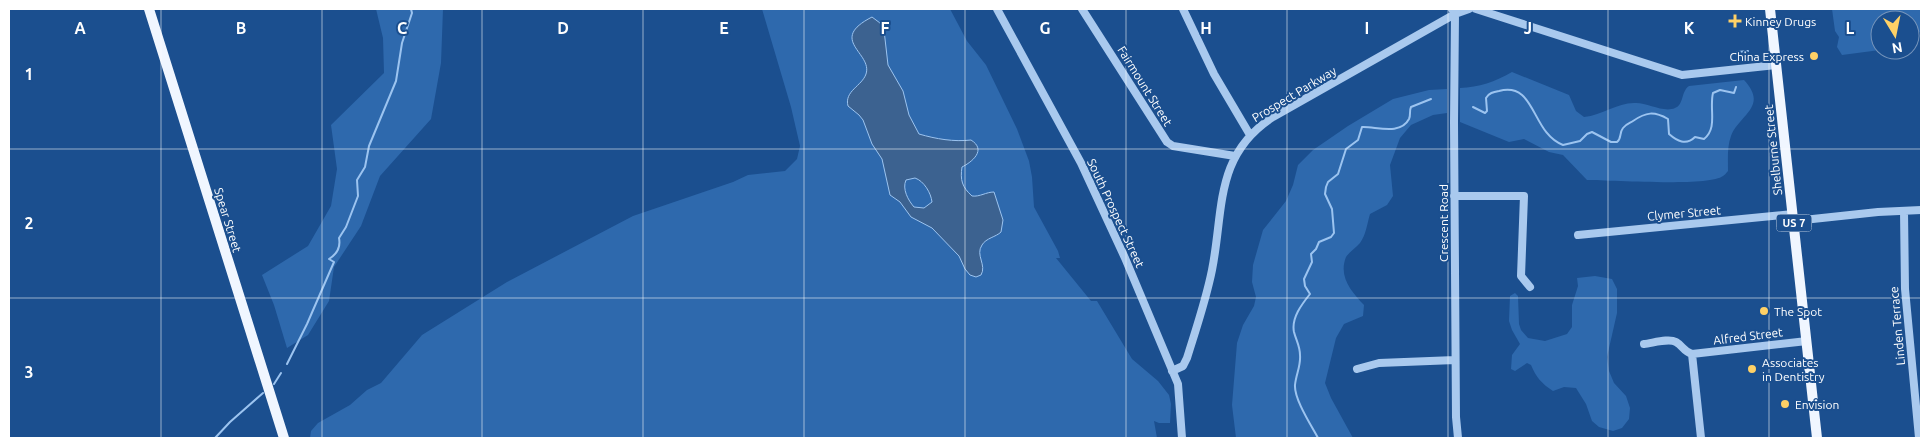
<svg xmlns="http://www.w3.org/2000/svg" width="1930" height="447" font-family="Ubuntu,sans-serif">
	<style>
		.green { fill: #2e69ad }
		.water { fill: #3c6290; stroke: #9cc4f0; fill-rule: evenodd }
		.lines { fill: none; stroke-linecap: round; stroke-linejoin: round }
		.stream { stroke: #9cc4f0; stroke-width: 2 }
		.minor { stroke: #a9c9ee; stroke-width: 8 }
		.major { stroke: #f0f6ff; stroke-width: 10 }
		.grid { fill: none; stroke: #fff; stroke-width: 1; stroke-opacity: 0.55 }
		.poi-dot { fill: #ffd166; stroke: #1b4f8f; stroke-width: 2 }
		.labels { text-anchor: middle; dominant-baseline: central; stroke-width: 4; stroke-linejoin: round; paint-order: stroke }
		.shield { fill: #1b4f8f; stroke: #bbcadd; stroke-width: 1 }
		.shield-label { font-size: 11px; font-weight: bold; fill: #fff }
		.poi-label { font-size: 12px; fill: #fff; stroke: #1b4f8f; text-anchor: start }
		.street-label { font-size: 12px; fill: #fff; stroke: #1b4f8f }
		.grid-label { font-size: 16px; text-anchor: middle; font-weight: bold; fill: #fff; stroke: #1b4f8f; stroke-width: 4; stroke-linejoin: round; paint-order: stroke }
	</style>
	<rect width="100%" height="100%" fill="#1b4f8f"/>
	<path class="green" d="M 376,9 L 443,9 L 441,63 L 431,119 L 380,176 L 361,226 L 334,267 L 329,301 L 308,335 L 287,348 L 274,305 L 262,275 L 308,246 L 331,206 L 337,169 L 331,125 L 384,73 L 383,38 Z
		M 762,9 L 950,9 L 967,41 L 986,65 L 1017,129 L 1029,161 L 1032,177 L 1034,207 L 1058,251 L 1060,258 L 1056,258 L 1091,301 L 1097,301 L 1132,359 L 1158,381 L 1169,395 L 1171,404 L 1170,423 L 1159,423 L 1154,421 L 1157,438 L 310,438 L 311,431 L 318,423 L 350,405 L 367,390 L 381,383 L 422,335 L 507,282 L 633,216 L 733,182 L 748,175 L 785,171 L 797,159 L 800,146 L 791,107 Z
		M 1832,9 L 1921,9 L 1921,31 L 1910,40 L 1910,20 L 1880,20 L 1880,50 L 1842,55 L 1837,47 L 1839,37 L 1835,31 Z
		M 1512,72 L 1569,95 L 1576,111 L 1584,117 C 1603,115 1618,102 1636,103 C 1648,103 1664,113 1675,108 C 1684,105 1681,91 1689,86 L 1744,80 C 1769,107 1739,115 1731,136 C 1727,147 1728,159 1728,171 C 1726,173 1725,175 1723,176 C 1709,187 1610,180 1587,180 L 1563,155 L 1549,152 L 1524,139 L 1509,142 L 1460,122 L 1460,88 C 1479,87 1495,82 1512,72 Z
		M 1447,89 L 1447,113 L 1433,115 L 1411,125 L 1400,138 L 1390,165 L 1393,196 L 1387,205 L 1370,214 C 1367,224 1366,235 1360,243 C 1356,248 1349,252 1346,257 C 1338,277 1352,292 1364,305 L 1363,316 L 1344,324 L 1336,338 L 1325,383 L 1331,398 L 1353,438 L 1236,438 L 1232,405 L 1237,343 L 1243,325 L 1254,306 L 1256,297 L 1252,282 L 1253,265 L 1263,230 L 1286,201 L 1293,185 L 1298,165 L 1313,150 L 1348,126 L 1393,99 L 1429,90 Z
		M 1595,276 L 1612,279 L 1617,289 L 1617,313 L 1607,357 L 1609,371 L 1614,383 L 1626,396 L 1630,408 L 1629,419 L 1622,428 L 1613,431 L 1599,427 L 1592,421 L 1586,404 L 1576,388 L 1564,387 L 1553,391 C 1542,384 1536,377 1531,365 L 1527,363 L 1515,371 L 1511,369 L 1512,355 L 1520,344 L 1512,330 L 1509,321 L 1510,296 L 1515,293 L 1518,296 L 1519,324 L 1521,330 L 1528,338 L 1545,341 L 1567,334 L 1572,327 L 1572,305 L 1578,286 L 1577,278 Z"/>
	<path class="water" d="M 872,17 L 880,23 L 884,30 L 888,65 L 903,91 L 909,115 L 919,134 C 936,139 954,142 971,140 C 987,150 972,162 962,167 C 960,180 962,187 972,196 C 980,197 986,192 994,192 L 1003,220 L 1001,232 C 996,237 986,238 982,245 C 975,255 987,265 981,275 L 976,277 L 970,275 L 965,269 L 959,256 L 932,228 L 911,217 L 900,202 L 890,195 L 882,159 L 872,144 L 863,120 L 859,115 L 848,106 C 844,91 862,86 866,74 C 873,53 827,40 872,17 ZM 915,178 C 924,181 931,193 932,202 L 924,208 L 914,207 C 908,200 902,189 906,180 Z"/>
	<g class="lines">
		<path class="stream" d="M 1736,55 L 1737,52 L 1748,51
			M 1473,107 L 1485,113 L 1487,111 L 1486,98 C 1489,93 1493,92 1499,91 C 1536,81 1531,133 1563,145 L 1580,141 L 1587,134 L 1592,132 L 1611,142 L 1617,142 C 1622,138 1619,133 1623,128 C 1626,124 1630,123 1633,121 C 1646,112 1654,111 1668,119 L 1669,134 C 1677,141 1686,146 1695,137 L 1704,139 C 1718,128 1709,109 1713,93 L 1720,90 L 1734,93 L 1736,87
			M 287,364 L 307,324 L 334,262 L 329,259 C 337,254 341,248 339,238 L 346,227 L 358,196 L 357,180 L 365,167 L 369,146 L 396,81 L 402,43 L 412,13 L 411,9
			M 274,384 L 281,373
			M 215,438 L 230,422 L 263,393
			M 1318,438 C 1311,425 1294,399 1295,385 C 1296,374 1301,366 1300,355 C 1300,346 1296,340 1294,332 C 1291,318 1302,304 1310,294 L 1305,286 L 1304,279 L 1312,262 L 1311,254 L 1316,249 L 1319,242 L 1331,237 L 1334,233 L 1332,209 L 1325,194 L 1326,187 L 1328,182 L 1338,174 L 1346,149 L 1358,140 L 1362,127 C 1375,126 1400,136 1409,119 C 1411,115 1409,111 1411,107 L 1431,99"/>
		<path class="minor" d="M 997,9 L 1081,163 L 1125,258 L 1178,384 L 1182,438
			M 1082,9 L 1167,142 L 1173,146 L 1235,156
			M 1183,9 L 1214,74 L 1250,135
			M 1452,9 L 1455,14 L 1454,122 L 1456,417 L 1458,438
			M 1476,9 L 1682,75 L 1776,65
			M 1454,196 L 1524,196 L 1521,276 L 1530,287
			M 1904,211 L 1905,289 L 1919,438
			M 1794,221 L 1878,212 L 1921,210
			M 1578,235 L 1793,214
			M 1644,344 C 1653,343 1669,338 1676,342 C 1683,346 1683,351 1692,354 L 1807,341
			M 1692,354 L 1701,438
			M 1357,369 L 1379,363 L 1455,360
			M 1172,371 L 1183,366 L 1187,358 C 1196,329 1206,300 1212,270 C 1224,210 1214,155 1273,117 L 1455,14 L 1469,9"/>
		<path class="major" d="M 149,9 L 284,438
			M 1770,9 L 1817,438"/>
	</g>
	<path class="grid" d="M 161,9 L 161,438M 322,9 L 322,438M 482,9 L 482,438M 643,9 L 643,438M 804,9 L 804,438M 965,9 L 965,438M 1126,9 L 1126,438M 1287,9 L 1287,438M 1448,9 L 1448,438M 1608,9 L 1608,438M 1769,9 L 1769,438M 9,149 L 1921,149M 9,298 L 1921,298"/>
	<g class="poi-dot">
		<path d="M1732.5 13.5h5v5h5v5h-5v5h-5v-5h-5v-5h5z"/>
		<circle cx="1814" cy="56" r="5"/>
		<circle cx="1764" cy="311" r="5"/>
		<circle cx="1752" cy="369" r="5"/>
		<circle cx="1785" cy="404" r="5"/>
	</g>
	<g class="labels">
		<rect class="shield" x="1776.5" y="214.5" width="35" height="17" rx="4"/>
		<g class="shield-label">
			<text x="1794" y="223">US 7</text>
		</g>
		<g class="poi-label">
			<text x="1745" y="21">Kinney Drugs</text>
			<text x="1804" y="56" text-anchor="end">China Express</text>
			<text x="1774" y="311">The Spot</text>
			<text x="1762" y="362">Associates<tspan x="1762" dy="14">in Dentistry</tspan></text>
			<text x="1795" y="404">Envision</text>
		</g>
		<g class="street-label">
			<text transform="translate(1145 86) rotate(58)">Fairmount Street</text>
			<text transform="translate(1294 94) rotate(-31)">Prospect Parkway</text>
			<text transform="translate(1773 150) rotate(-96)">Shelburne Street</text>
			<text transform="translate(1116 213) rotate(65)">South Prospect Street</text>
			<text transform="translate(1684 213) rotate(-5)">Clymer Street</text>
			<text transform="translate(228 220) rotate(73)">Spear Street</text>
			<text transform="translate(1443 223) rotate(-90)">Crescent Road</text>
			<text transform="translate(1897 326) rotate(-95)">Linden Terrace</text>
			<text transform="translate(1748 336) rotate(-7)">Alfred Street</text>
		</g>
	</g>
	<g class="grid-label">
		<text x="80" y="34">A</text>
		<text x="241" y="34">B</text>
		<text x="402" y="34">C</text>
		<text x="563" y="34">D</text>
		<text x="724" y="34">E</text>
		<text x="885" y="34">F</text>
		<text x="1045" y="34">G</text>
		<text x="1206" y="34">H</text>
		<text x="1367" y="34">I</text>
		<text x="1528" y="34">J</text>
		<text x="1689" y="34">K</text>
		<text x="1850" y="34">L</text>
		<text x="29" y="80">1</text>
		<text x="29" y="229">2</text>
		<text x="29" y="378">3</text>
	</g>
	<rect width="1930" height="447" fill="none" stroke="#ffffff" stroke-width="20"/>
	<g transform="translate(1895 35) rotate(170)"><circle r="24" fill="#1b4f8f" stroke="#7695bc"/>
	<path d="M0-4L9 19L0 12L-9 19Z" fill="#ffd166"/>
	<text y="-8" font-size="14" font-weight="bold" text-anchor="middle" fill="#ffffff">N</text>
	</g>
</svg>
